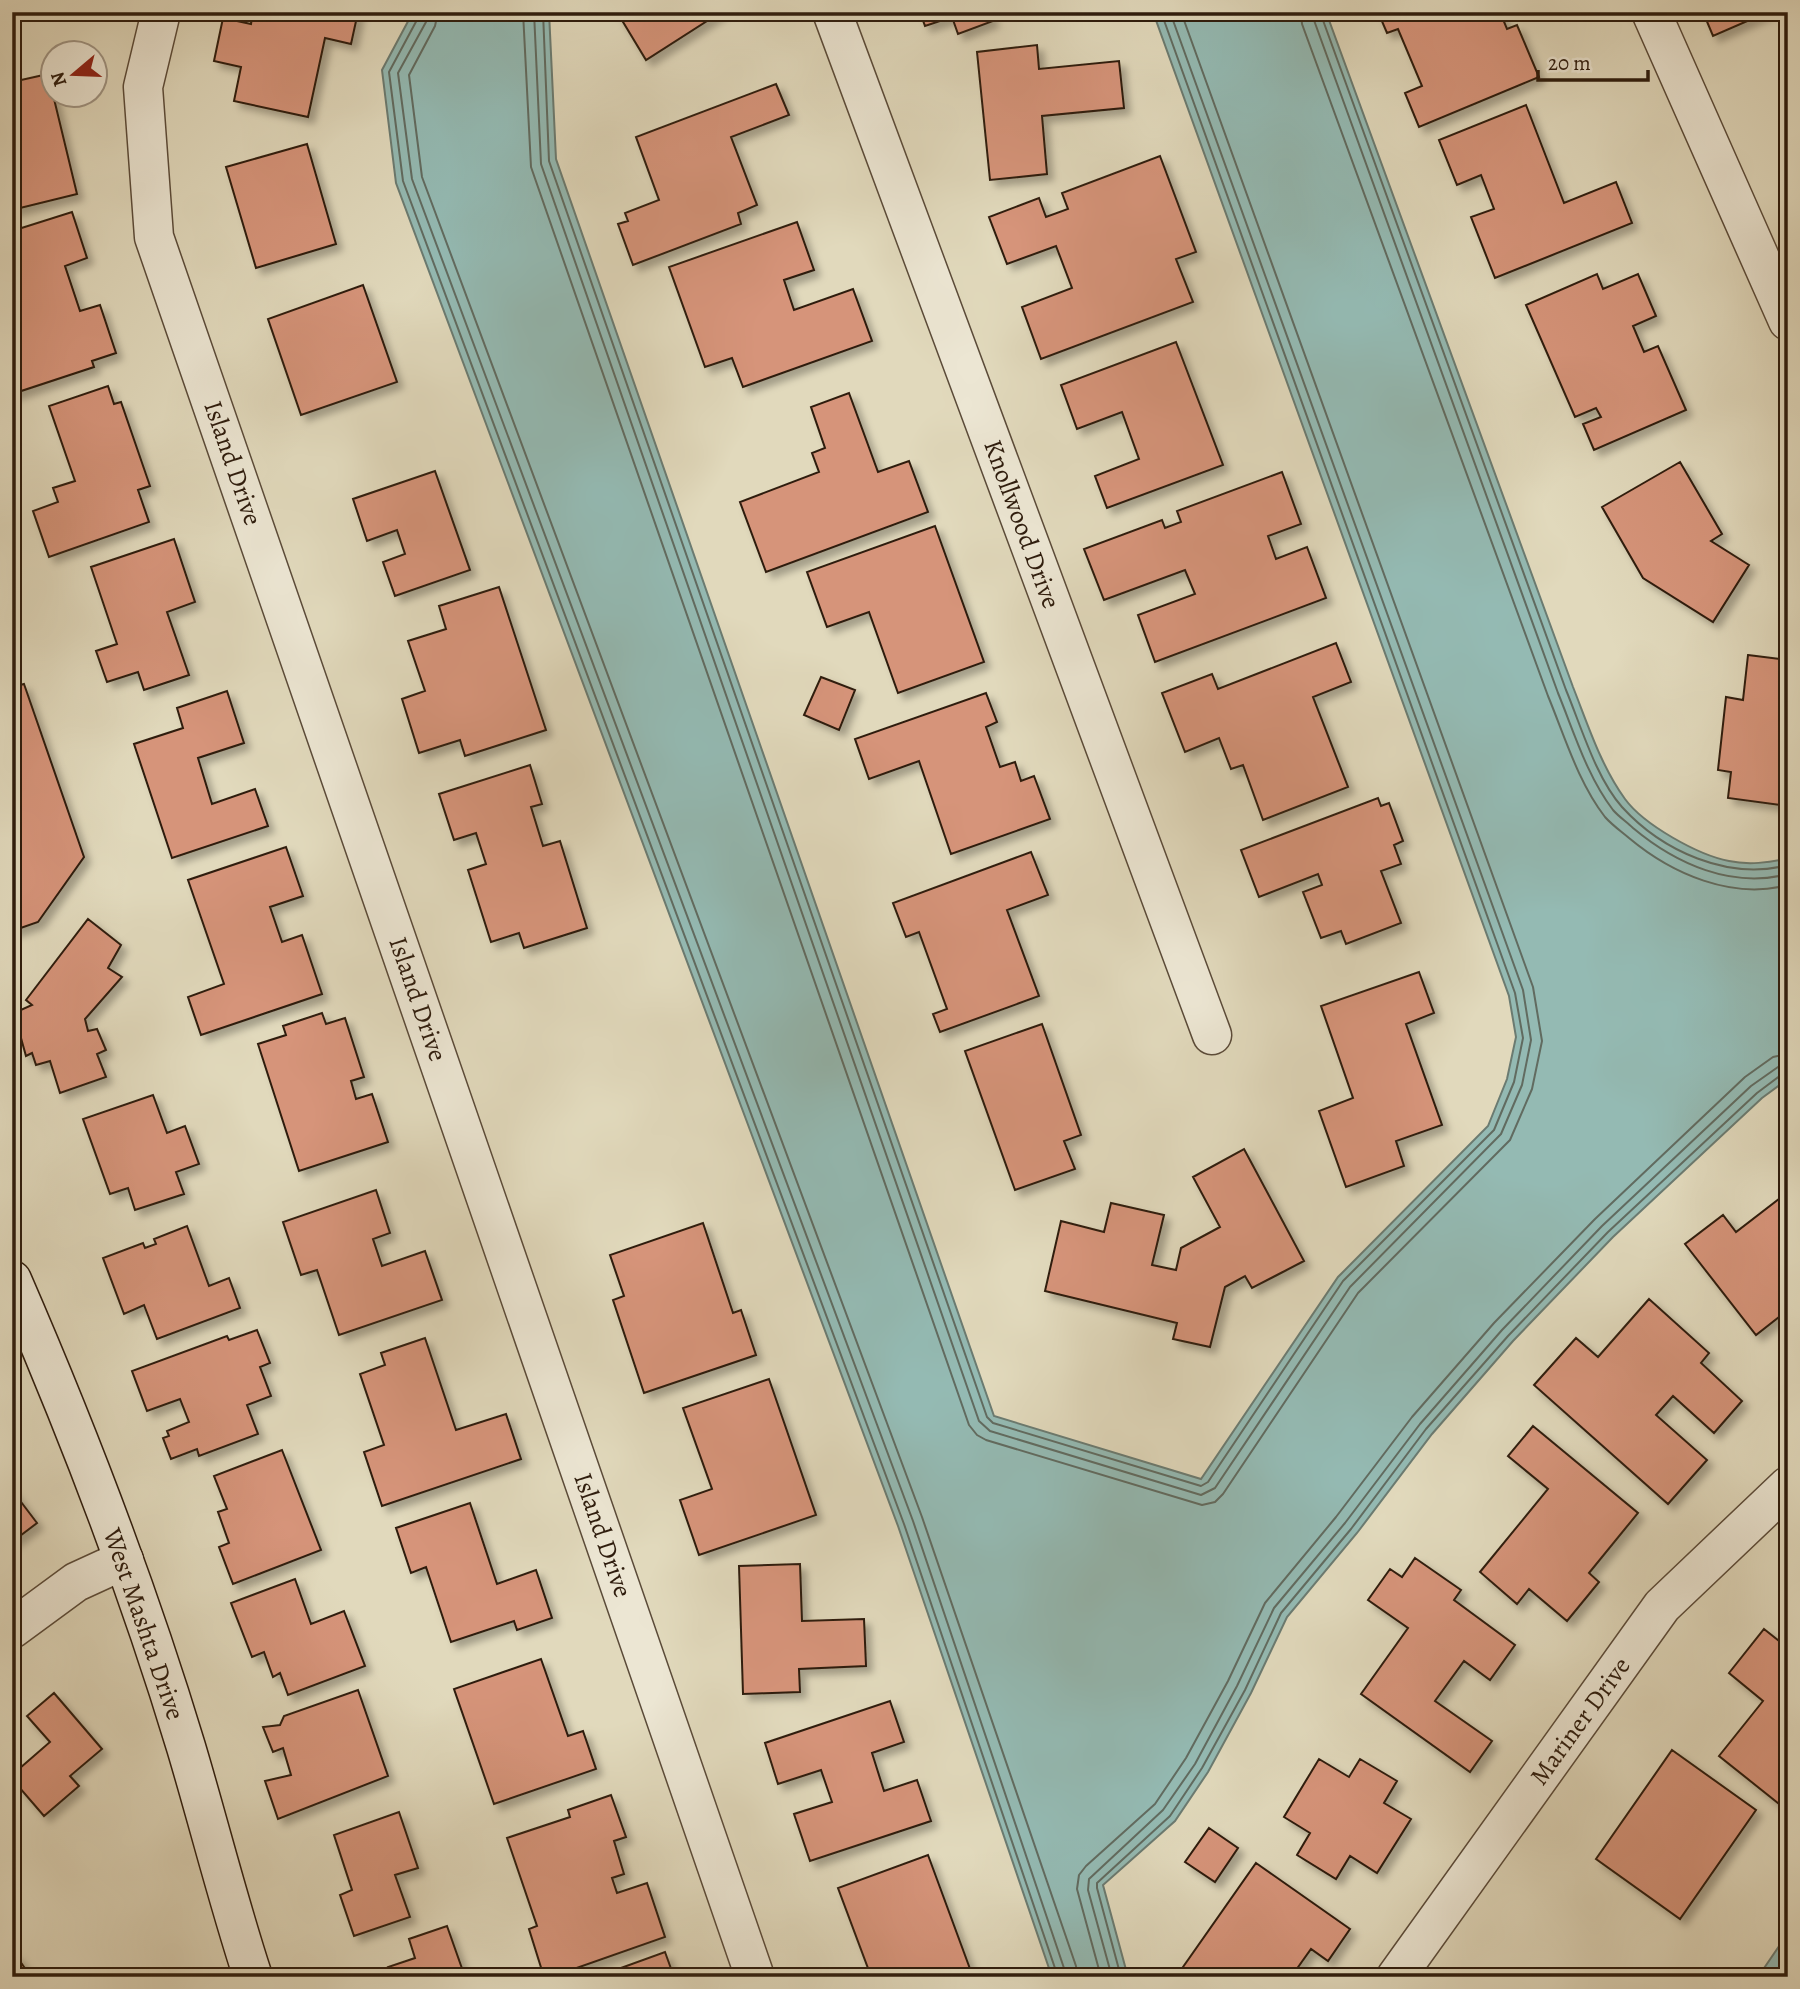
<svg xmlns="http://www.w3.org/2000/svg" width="1800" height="1989" font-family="Alegreya,serif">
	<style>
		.water { fill: #94bab3; stroke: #6b7b71; stroke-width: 2 }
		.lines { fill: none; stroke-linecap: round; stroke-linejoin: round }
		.shore { stroke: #616b60; stroke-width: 2 }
		.building { fill: #d6947a; stroke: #2e1c0d; stroke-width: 2; filter: url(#shadow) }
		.street-casing { stroke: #5b4b39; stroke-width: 41 }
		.secondary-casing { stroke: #2e1c0d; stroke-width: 41 }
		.street { stroke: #ece6d3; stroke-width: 38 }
		.secondary { stroke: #ece6d3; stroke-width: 38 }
		.labels { text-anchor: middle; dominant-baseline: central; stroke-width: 6; stroke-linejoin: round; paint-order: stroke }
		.street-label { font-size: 26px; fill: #2e1c0d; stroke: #ece6d3 }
	</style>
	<defs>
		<filter id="shadow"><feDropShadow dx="6" dy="6" stdDeviation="3.5" flood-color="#0004"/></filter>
	</defs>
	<rect width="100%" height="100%" fill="#e1d9bc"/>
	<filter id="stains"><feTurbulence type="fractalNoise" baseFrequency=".00286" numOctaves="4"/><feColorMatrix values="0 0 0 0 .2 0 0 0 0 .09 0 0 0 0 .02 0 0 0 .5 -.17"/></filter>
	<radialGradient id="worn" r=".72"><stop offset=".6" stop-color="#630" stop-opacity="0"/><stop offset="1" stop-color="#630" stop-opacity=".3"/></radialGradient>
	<path class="water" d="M 413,12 L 549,12 L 556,159 L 994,1416 L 1201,1479 L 1338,1277 L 1488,1126 L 1507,1079 L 1516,1037 L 1509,996 L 1153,12 L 1326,12 L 1573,687 C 1588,725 1601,766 1625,799 C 1644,825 1698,855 1729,861 C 1747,865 1770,863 1788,858 L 1788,1079 L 1762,1098 L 1613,1237 L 1513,1341 L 1432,1434 L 1357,1533 L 1287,1617 L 1251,1693 L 1208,1772 L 1175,1821 L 1103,1885 L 1128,1977 L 1052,1977 L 898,1526 L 396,183 L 382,70 Z
		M 1788,1933 L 1788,1977 L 1758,1977 Z"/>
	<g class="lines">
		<path class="shore" d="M 418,12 L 418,18 L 389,72 L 403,181 L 904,1524 L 1058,1977
			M 427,12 L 426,22 L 398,73 L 412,179 L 913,1521 L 1067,1977
			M 438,12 L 435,26 L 409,75 L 422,177 L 922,1517 L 1076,1966 L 1077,1977
			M 523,12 L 531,167 L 969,1425 L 977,1435 L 986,1440 L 1202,1505 L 1215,1502 L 1223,1494 L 1358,1293 L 1510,1140 L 1532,1089 L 1542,1041 L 1533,987 L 1181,12
			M 534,12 L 541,164 L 979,1421 L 990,1431 L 1201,1495 L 1215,1488 L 1350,1287 L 1501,1134 L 1522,1085 L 1531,1040 L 1523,990 L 1170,12
			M 543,12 L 549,161 L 987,1417 L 993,1423 L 1201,1486 L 1208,1482 L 1343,1281 L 1494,1130 L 1514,1082 L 1523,1038 L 1515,993 L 1161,12
			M 1301,12 L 1302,24 L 1548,696 C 1565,737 1578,782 1605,817 C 1612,825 1622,832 1629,838 C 1672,874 1732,900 1788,885
			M 1311,12 L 1558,693 C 1574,732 1587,776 1613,810 C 1619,817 1627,822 1633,828 C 1676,864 1732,889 1788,874
			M 1320,12 L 1566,690 C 1581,726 1596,778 1622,807 C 1662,851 1728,881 1788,865
			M 1101,1977 L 1077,1889 L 1079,1875 L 1086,1866 L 1155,1804 L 1186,1758 L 1228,1681 L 1265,1603 L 1336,1517 L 1412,1417 L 1494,1323 L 1595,1219 L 1745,1077 L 1773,1057 L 1788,1054
			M 1112,1977 L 1088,1890 L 1089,1879 L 1163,1810 L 1195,1764 L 1237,1686 L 1274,1608 L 1345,1523 L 1420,1424 L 1502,1330 L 1602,1226 L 1751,1086 L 1778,1067 L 1788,1065
			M 1121,1977 L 1097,1888 L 1097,1883 L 1170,1816 L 1202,1768 L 1245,1690 L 1281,1613 L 1351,1529 L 1426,1429 L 1508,1336 L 1608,1232 L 1757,1093 L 1781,1075 L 1788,1073"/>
	</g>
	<path class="building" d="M 253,12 L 358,12 L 351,44 L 325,38 L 308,117 L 234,101 L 241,67 L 214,61 L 223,18 L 251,24 Z
		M 617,12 L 721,12 L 646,60 Z
		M 920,12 L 989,12 L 993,21 L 958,34 L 952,17 L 925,26 Z
		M 1378,12 L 1500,12 L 1507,29 L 1517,25 L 1539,77 L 1419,127 L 1405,93 L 1422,86 L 1398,29 L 1387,33 Z
		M 1703,12 L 1768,12 L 1713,36 Z
		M 1037,45 L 1039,69 L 1119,61 L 1124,108 L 1042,116 L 1047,174 L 990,180 L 977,52 Z
		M 48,74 L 77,194 L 12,210 L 12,82 Z
		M 776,84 L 789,115 L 731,137 L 757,205 L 738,213 L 741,224 L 633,265 L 618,224 L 628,221 L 625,213 L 659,200 L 636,137 Z
		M 1526,105 L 1564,203 L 1616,182 L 1632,223 L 1495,278 L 1471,217 L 1494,209 L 1481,175 L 1457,185 L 1439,140 Z
		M 307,144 L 336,244 L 256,268 L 226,167 Z
		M 1160,156 L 1196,252 L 1176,259 L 1193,302 L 1041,359 L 1022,307 L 1072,288 L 1056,246 L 1007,264 L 989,217 L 1039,198 L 1046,217 L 1068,209 L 1062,193 Z
		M 72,212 L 87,258 L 65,266 L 80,311 L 100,305 L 116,353 L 92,361 L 94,367 L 12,394 L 12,231 Z
		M 797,222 L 814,270 L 784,280 L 794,310 L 853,289 L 872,341 L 743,387 L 732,358 L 705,367 L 669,267 Z
		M 1597,274 L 1603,289 L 1638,274 L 1656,316 L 1633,326 L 1644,352 L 1658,346 L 1686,410 L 1594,450 L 1583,424 L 1601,417 L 1596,408 L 1575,417 L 1526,305 Z
		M 363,285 L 397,382 L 301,415 L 268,319 Z
		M 1176,342 L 1223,465 L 1107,508 L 1095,476 L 1139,459 L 1122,412 L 1077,429 L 1061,385 Z
		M 108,386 L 114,404 L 121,402 L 150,486 L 138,490 L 149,522 L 49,557 L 33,511 L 58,502 L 53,488 L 75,481 L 49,406 Z
		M 849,393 L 878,472 L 909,461 L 928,512 L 766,572 L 740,502 L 819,472 L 812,453 L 825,448 L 811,407 Z
		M 1680,462 L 1722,534 L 1711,541 L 1749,565 L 1713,622 L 1643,578 L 1602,507 Z
		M 435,471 L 470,570 L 395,596 L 383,562 L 405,554 L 397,530 L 367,541 L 353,499 Z
		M 1282,472 L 1301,524 L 1268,536 L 1276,559 L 1307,547 L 1326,598 L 1155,662 L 1138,615 L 1195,594 L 1185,570 L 1104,600 L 1084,549 L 1162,520 L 1165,528 L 1181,522 L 1177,511 Z
		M 935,526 L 984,662 L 898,693 L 869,612 L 827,627 L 807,572 Z
		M 174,539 L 195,602 L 167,612 L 189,675 L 144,690 L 138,672 L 107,682 L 96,651 L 117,644 L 91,567 Z
		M 499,587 L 546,730 L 465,756 L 460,740 L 419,753 L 402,699 L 425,691 L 408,641 L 446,629 L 439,606 Z
		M 1336,643 L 1351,682 L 1313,697 L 1348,787 L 1263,820 L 1243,765 L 1231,769 L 1219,738 L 1185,752 L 1162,693 L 1212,674 L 1218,689 Z
		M 1748,655 L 1788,660 L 1788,806 L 1728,798 L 1731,772 L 1718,770 L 1726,697 L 1743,700 Z
		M 821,677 L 855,690 L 839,730 L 804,715 Z
		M 24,684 L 84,857 L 38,922 L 12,931 L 12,687 Z
		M 227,691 L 244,743 L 198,758 L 212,804 L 255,789 L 268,826 L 172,858 L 134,744 L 183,728 L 177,708 Z
		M 986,693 L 997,722 L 986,727 L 1000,767 L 1015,762 L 1021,781 L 1034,776 L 1050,819 L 951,854 L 919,761 L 869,779 L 855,739 Z
		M 530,765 L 542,804 L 531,807 L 543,846 L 560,841 L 587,928 L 524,948 L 519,933 L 491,942 L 468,870 L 486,864 L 476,833 L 454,840 L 439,794 Z
		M 1378,798 L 1381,806 L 1389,803 L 1403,841 L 1394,845 L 1401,864 L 1381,871 L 1401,923 L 1346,944 L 1341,931 L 1321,938 L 1303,892 L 1322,885 L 1318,874 L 1259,897 L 1241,850 Z
		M 286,847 L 303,896 L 270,907 L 282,942 L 302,935 L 322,994 L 201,1035 L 188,997 L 224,984 L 188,880 Z
		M 1031,852 L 1048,895 L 1007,910 L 1039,996 L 940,1032 L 933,1014 L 947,1009 L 919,932 L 906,937 L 893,903 Z
		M 88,919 L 121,945 L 108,968 L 122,977 L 85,1019 L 88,1031 L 97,1029 L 106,1050 L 97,1054 L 106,1077 L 60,1093 L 50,1061 L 36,1065 L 32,1053 L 26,1056 L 14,1013 L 32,1005 L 26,1000 Z
		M 1419,972 L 1434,1013 L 1406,1024 L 1442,1125 L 1396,1141 L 1404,1166 L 1346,1187 L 1319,1111 L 1353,1098 L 1321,1006 Z
		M 322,1013 L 326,1024 L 345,1018 L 364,1077 L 351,1081 L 356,1099 L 372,1094 L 388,1142 L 299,1171 L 258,1044 L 286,1035 L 283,1026 Z
		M 1042,1024 L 1081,1135 L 1064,1141 L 1075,1169 L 1015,1190 L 965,1051 Z
		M 153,1095 L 167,1133 L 185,1126 L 199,1164 L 176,1172 L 184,1194 L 135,1210 L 128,1188 L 110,1194 L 83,1119 Z
		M 1244,1149 L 1304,1261 L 1252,1288 L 1245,1276 L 1225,1287 L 1210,1347 L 1173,1339 L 1177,1323 L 1045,1291 L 1061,1221 L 1104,1232 L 1111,1203 L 1164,1215 L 1152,1265 L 1176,1270 L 1181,1248 L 1220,1227 L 1193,1177 Z
		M 376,1190 L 390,1233 L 373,1239 L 382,1266 L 425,1251 L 442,1300 L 339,1335 L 317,1270 L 301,1275 L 283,1222 Z
		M 1788,1192 L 1788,1310 L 1756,1335 L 1685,1244 L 1723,1215 L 1736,1232 Z
		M 703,1223 L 733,1313 L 741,1310 L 756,1355 L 644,1393 L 613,1300 L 624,1296 L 610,1255 Z
		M 187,1226 L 209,1286 L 229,1278 L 240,1308 L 157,1339 L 144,1305 L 124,1314 L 103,1258 L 143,1243 L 145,1248 L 156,1244 L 154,1239 Z
		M 1649,1299 L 1709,1353 L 1701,1363 L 1742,1401 L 1714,1433 L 1673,1396 L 1656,1415 L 1707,1460 L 1668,1504 L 1534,1385 L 1576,1338 L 1598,1357 Z
		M 257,1330 L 270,1363 L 260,1367 L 271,1396 L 247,1405 L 258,1434 L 199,1456 L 197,1449 L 171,1459 L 163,1438 L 169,1436 L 167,1431 L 189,1422 L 180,1399 L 147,1411 L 132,1371 L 227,1336 L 229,1340 Z
		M 425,1338 L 456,1430 L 506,1414 L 521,1459 L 382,1506 L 364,1452 L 384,1445 L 360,1374 L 385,1365 L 381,1353 Z
		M 769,1379 L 816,1515 L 699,1555 L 680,1500 L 712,1489 L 683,1408 Z
		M 1533,1426 L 1638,1513 L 1589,1573 L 1599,1582 L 1567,1621 L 1529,1589 L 1517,1604 L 1480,1572 L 1548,1489 L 1508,1456 Z
		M 282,1450 L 321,1550 L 233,1584 L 219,1547 L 229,1543 L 218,1512 L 227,1509 L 214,1476 Z
		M 12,1490 L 37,1523 L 12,1542 Z
		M 470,1503 L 497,1584 L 536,1570 L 552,1618 L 517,1630 L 514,1621 L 451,1642 L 426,1567 L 411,1573 L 396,1528 Z
		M 1415,1558 L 1461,1590 L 1454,1600 L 1515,1645 L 1490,1680 L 1464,1661 L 1435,1701 L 1492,1741 L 1470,1772 L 1361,1694 L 1408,1628 L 1368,1600 L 1390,1569 L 1402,1577 Z
		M 800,1564 L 802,1621 L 864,1619 L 866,1666 L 799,1669 L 800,1692 L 743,1694 L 739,1566 Z
		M 295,1579 L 311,1624 L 344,1611 L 365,1666 L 288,1695 L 280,1673 L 273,1677 L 264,1652 L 252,1657 L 231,1603 Z
		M 1764,1629 L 1788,1648 L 1788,1811 L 1719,1756 L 1763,1701 L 1729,1673 Z
		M 541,1659 L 568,1736 L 583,1731 L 596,1769 L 494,1804 L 454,1689 Z
		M 358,1690 L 388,1776 L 278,1819 L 265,1781 L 291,1775 L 283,1748 L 273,1752 L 263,1727 L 280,1725 L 284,1716 Z
		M 54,1693 L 102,1749 L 70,1776 L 79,1786 L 44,1816 L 12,1779 L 12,1775 L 50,1742 L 27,1716 Z
		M 890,1701 L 904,1742 L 872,1753 L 884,1791 L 917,1780 L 931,1821 L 810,1861 L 794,1814 L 832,1802 L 821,1770 L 778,1784 L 765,1743 Z
		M 1672,1750 L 1756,1810 L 1680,1919 L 1596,1859 Z
		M 1319,1759 L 1349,1777 L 1360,1759 L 1397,1781 L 1384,1803 L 1411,1819 L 1377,1873 L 1350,1856 L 1336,1879 L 1297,1855 L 1310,1833 L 1284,1817 Z
		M 611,1795 L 626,1837 L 614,1841 L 624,1874 L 612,1878 L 617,1893 L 647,1883 L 665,1937 L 551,1977 L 544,1977 L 529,1929 L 537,1926 L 507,1838 L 570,1817 L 568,1810 Z
		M 399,1812 L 418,1868 L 395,1875 L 410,1917 L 354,1936 L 340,1895 L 352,1890 L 334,1835 Z
		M 1209,1828 L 1238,1848 L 1215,1882 L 1185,1862 Z
		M 928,1855 L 973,1977 L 854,1977 L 869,1971 L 838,1888 Z
		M 1256,1863 L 1350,1929 L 1328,1961 L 1311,1949 L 1291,1977 L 1176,1977 Z
		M 447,1926 L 465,1977 L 392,1977 L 388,1967 L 415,1958 L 409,1939 Z
		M 665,1952 L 674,1977 L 596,1977 Z
		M 15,1954 L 31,1977 L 12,1977 L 12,1956 Z"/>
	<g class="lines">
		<defs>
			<path id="street" d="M 161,12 L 143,87 L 154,237 L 755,1977
				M 832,12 L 1212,1035
				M 1651,12 L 1788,321
				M 12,1629 L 76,1582 L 124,1560
				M 1396,1977 L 1662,1606 L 1788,1486"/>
			<path id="secondary" d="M 12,1280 C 78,1432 138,1588 186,1747 C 209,1824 228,1901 253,1977"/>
		</defs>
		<use href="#street" class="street-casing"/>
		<use href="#secondary" class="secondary-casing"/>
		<use href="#street" class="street"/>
		<use href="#secondary" class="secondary"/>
	</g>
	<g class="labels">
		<g class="street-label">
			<text transform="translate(233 463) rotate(71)">Island Drive</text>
			<text transform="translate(1022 524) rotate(70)">Knollwood Drive</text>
			<text transform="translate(418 999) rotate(71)">Island Drive</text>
			<text transform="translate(603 1535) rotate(71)">Island Drive</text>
			<text transform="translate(144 1624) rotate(71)">West Mashta Drive</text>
			<text transform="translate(1580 1721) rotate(-54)">Mariner Drive</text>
		</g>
	</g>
	<rect width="1800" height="1989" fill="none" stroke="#e1d9bc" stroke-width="42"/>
	<rect x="14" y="14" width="1772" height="1961" fill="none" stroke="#2e1c0d" stroke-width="3.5"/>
	<rect x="21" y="21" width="1758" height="1947" fill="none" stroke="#2e1c0d" stroke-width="2"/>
	<g transform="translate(74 74) rotate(251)"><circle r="33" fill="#ece6d3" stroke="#a09584" stroke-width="2"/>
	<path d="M0-5L12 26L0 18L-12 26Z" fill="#8f2418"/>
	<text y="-10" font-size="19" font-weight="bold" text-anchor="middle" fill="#2e1c0d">N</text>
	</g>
	<path d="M1538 70v10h110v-10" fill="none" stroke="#2e1c0d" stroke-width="3.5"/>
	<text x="1548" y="70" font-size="21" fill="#2e1c0d" stroke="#ece6d3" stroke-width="5" paint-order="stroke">20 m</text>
	<rect width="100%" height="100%" filter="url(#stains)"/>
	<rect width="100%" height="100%" fill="url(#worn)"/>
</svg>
